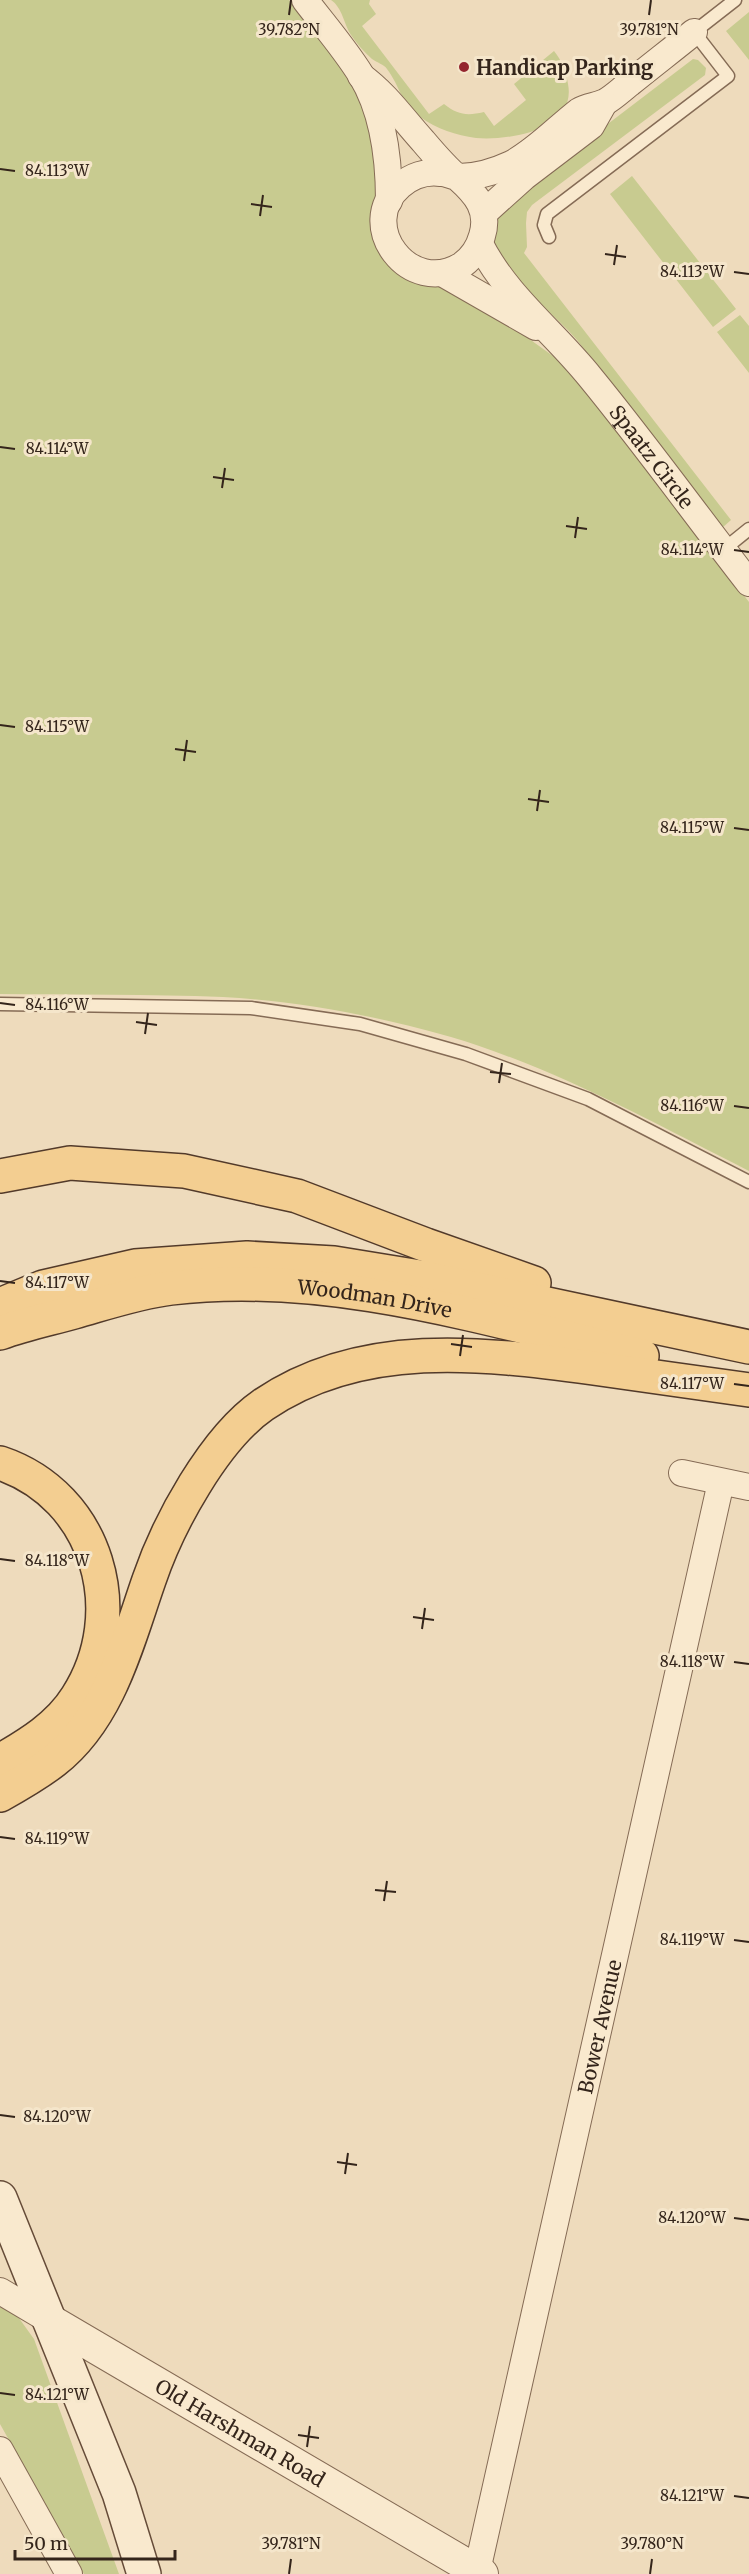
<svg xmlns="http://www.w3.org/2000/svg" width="749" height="2574" font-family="Merriweather,serif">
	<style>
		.green { fill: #c8cb90 }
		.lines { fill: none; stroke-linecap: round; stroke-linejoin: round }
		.service-casing { stroke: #856b55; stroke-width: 15 }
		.minor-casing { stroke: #856b55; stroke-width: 28 }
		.tertiary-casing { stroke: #856b55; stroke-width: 34 }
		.secondary-casing { stroke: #664c39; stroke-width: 36 }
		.primary-casing { stroke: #523a2a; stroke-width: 36 }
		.service { stroke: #f9e9ce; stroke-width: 12 }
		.minor { stroke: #f9e9ce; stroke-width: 26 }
		.tertiary { stroke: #f9e9ce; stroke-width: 32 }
		.secondary { stroke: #f9e9ce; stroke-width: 33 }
		.primary { stroke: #f3ce91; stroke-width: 33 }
		.ticks { fill: none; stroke: #34251b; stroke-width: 2 }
		.poi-dot { fill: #94252e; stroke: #f5e6cb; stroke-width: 2 }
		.labels { text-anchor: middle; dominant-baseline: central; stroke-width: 6; stroke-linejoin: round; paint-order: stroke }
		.poi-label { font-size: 20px; font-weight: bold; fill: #34251b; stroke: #f5e6cb; text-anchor: start }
		.street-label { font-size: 20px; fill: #34251b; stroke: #f5e6cb }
		.ticks-label { font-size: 15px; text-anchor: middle; fill: #34251b; stroke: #f5e6cb; stroke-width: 6; stroke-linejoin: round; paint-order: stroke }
	</style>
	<rect width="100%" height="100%" fill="#eedbbc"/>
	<path class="green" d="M 0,0 L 289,0 L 360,91 L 381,167 L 375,219 L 430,281 L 479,303 L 560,361 L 580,384 L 749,602 L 749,1171 C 652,1122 555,1068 451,1037 C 378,1016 299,1001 223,997 C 149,994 74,995 0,994 Z
		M 331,0 L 370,0 L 369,4 L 376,14 L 362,26 L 429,114 L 444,104 C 458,115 467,116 484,112 L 494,126 L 526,100 L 514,84 L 554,51 C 562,61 566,71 568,84 C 577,130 508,141 476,138 C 456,135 437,129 420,117 C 401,104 400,86 387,69 C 384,64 377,63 372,59 C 364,52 357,44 351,35 C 344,24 342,7 331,0 Z
		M 749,12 L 749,60 L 726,31 Z
		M 693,59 L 698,60 L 706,68 L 705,75 L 532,205 L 527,212 L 526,223 L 527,247 L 524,253 L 731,520 L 722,528 L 577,340 C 553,312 520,291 500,259 C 492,248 492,227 497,214 C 499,208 508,202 512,197 Z
		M 632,176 L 736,309 L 713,327 L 610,194 Z
		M 740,315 L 749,326 L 749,373 L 717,332 Z
		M 0,2304 L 16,2314 L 34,2339 L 119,2574 L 84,2574 L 0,2424 Z"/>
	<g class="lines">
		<defs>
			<path id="service" d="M 549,237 L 544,225 L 547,214 L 728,76 L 694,32 L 735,0
				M 723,550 L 749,529
				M 0,1004 L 251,1008 L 360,1024 L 466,1054 L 588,1099 L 749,1182"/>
			<g id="minor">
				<path d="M 305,0 C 324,25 345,49 361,75 C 383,111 389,159 389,201"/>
				<path d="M 361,76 C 386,94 403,119 423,141 C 434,154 445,167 458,178 C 476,194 490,210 482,236 C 479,247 472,258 462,265 C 410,298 355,225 400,186 C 411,176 426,171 441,173 C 447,173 453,177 459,177 C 476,177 496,171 511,164 C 536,151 557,128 579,111 C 587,106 597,106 605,102 C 614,97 622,89 630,83 C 651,66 673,49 694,32"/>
				<path d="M 484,213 L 524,177 L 591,126 L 604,103"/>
				<path id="s1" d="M 480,244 C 506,296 554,332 590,377 C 645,444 696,515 749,583"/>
				<path d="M 442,273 L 536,327"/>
				<path d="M 682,1473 L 749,1487"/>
				<path d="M 0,2291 L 49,2320"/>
				<path d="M 0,2450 L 69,2574"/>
				<path id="s2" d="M 477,2571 L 721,1482"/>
			</g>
			<g id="tertiary">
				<path id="s3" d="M 49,2320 L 482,2574"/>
			</g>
			<path id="secondary" d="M 0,2198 L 119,2493 L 144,2574"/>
			<g id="primary">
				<path d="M 0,1176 L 70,1163 L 184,1171 L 297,1196 L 426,1245 L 534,1283"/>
				<path d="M 0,1305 L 43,1287 L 135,1266 L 247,1258 L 334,1263 L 420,1277 L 749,1347"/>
				<path id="s4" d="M 0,1333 C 24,1324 49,1319 74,1312 C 106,1303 138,1292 171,1288 C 330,1269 489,1320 642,1356"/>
				<path d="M 0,1463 C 98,1496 131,1613 77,1697 C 59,1726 29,1744 0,1761"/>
				<path d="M 0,1795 C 18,1785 37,1774 54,1761 C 109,1718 127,1643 149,1580 C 168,1524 214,1439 263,1405 C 361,1338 482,1353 593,1368 C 645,1375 697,1383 749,1390"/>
			</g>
		</defs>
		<use href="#service" class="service-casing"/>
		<use href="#minor" class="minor-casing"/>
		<use href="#tertiary" class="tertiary-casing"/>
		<use href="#secondary" class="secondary-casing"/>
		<use href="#primary" class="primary-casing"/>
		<use href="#service" class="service"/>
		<use href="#minor" class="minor"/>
		<use href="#tertiary" class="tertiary"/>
		<use href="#secondary" class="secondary"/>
		<use href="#primary" class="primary"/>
	</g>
	<path class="ticks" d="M 289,15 L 291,0M 649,15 L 651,0M 0,169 L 15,171M 251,204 L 272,207M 260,216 L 263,195M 605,254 L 626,257M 614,265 L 617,245M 734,272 L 749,274M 0,447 L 15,449M 213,477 L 234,480M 222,488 L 225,468M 566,526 L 587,529M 575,538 L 578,517M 734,550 L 749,552M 0,725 L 15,727M 175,749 L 196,752M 184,761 L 187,740M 528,799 L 549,802M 537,811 L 540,790M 734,828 L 749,830M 0,1003 L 15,1005M 136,1022 L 157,1025M 145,1034 L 148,1013M 490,1072 L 511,1074M 499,1083 L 502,1063M 734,1106 L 749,1108M 0,1281 L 15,1283M 451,1344 L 472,1347M 460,1356 L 463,1335M 734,1384 L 749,1386M 0,1559 L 15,1561M 413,1617 L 434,1620M 422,1629 L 425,1608M 734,1662 L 749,1664M 0,1837 L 15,1839M 375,1890 L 396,1892M 384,1901 L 387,1881M 734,1940 L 749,1942M 0,2115 L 15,2117M 337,2162 L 357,2165M 345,2174 L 348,2153M 734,2218 L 749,2220M 0,2393 L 15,2395M 298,2435 L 319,2438M 307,2447 L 310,2426M 734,2496 L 749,2498M 289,2574 L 291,2559M 650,2574 L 652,2559"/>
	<circle class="poi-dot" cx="464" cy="67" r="6"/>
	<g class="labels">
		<g class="poi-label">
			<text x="476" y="67">Handicap Parking</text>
		</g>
		<g class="street-label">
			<text stroke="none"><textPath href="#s1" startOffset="274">Spaatz Circle</textPath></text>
			<text stroke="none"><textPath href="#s4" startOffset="382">Woodman Drive</textPath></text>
			<text stroke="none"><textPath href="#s2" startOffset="558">Bower Avenue</textPath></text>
			<text stroke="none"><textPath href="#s3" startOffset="222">Old Harshman Road</textPath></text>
		</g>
	</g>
	<g class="ticks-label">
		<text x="289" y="35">39.782°N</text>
		<text x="649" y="35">39.781°N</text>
		<text x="57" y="176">84.113°W</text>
		<text x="692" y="277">84.113°W</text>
		<text x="57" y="454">84.114°W</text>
		<text x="692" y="555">84.114°W</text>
		<text x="57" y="732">84.115°W</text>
		<text x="692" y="833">84.115°W</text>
		<text x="57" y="1010">84.116°W</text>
		<text x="692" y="1111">84.116°W</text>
		<text x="57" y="1288">84.117°W</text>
		<text x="692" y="1389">84.117°W</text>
		<text x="57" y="1566">84.118°W</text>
		<text x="692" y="1667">84.118°W</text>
		<text x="57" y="1844">84.119°W</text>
		<text x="692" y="1945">84.119°W</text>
		<text x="57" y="2122">84.120°W</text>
		<text x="692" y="2223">84.120°W</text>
		<text x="57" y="2400">84.121°W</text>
		<text x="692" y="2501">84.121°W</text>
		<text x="291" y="2549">39.781°N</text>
		<text x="652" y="2549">39.780°N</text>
	</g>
	<path d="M15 2550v9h160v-9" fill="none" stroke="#34251b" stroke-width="3"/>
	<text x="24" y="2550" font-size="18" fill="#34251b" stroke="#f5e6cb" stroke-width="4.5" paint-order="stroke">50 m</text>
</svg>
